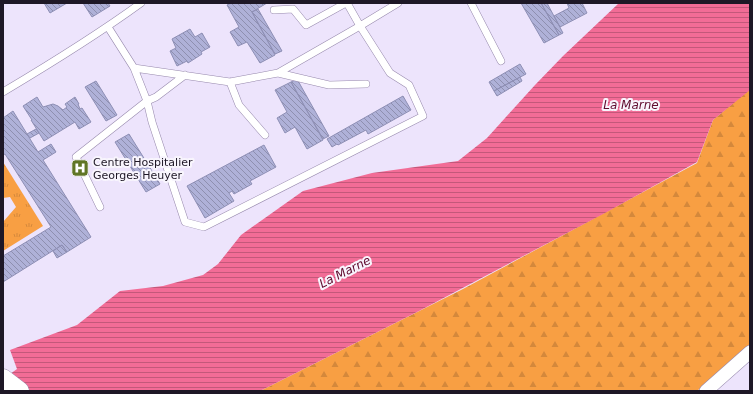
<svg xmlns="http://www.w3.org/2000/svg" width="753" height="394" font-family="'DejaVu Sans',sans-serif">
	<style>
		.grass { fill: url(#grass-tufts) }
		.forest { fill: url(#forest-firs) }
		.water { fill: url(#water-rules) }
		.building { fill: url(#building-back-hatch); stroke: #8e8fb5 }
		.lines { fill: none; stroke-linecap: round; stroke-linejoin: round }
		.lane-casing { stroke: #9789ad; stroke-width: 8 }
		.street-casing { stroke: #9789ad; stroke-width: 14 }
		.secondary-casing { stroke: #9789ad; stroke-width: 19 }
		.lane { stroke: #fff; stroke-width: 7 }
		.street { stroke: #fff; stroke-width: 13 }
		.secondary { stroke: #fff; stroke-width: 18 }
		.labels { text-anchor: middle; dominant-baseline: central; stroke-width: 4; stroke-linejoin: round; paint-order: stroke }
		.poi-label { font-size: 11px; fill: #1e1826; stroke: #f8f5fd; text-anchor: start }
		.water-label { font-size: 12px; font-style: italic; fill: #610c2f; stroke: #f8f5fd }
	</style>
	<defs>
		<pattern id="grass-tufts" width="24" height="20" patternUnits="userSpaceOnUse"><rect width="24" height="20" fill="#f89f43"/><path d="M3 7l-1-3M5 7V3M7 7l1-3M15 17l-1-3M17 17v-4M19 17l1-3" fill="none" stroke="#d4883b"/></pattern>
		<pattern id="forest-firs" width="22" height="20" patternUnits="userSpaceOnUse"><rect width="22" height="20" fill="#f89f43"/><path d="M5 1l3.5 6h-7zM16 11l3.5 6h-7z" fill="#d4883b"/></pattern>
		<pattern id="water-rules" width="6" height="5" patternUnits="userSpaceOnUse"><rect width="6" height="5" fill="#f26c96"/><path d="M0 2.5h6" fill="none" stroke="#c3587a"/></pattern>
		<pattern id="building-back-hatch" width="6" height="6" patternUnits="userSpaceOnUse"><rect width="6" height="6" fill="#afb1d8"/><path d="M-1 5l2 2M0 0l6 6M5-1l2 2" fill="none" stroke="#8e8faf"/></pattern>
	</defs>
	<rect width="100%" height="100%" fill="#ede4fc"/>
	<path class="grass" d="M 3,162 L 43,226 L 3,251 L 3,222 L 16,207 L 10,197 L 3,198 Z"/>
	<path class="forest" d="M 750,89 L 750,344 L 697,391 L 260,391 L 463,289 L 697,163 L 713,120 Z"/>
	<path class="water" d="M 619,3 L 750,3 L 750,90 L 713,120 L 697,162 L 605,213 L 419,311 L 260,391 L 3,391 L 3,379 L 17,369 L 10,350 L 77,325 L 120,291 L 163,286 L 203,275 L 218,264 L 241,235 L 303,191 L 372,173 L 458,161 L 487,138 L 535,85 L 563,56 Z"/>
	<path class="building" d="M 44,3 L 67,3 L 50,13 Z
		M 83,3 L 108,3 L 110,6 L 92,17 Z
		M 231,3 L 267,3 L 252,12 L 275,55 L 260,63 L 247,42 L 238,46 L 230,32 L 239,27 L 227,5 Z
		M 521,3 L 541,3 L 559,35 L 544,43 Z
		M 541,3 L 547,3 L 563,33 L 559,35 Z
		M 567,3 L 582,3 L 587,13 L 560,27 L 554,16 L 569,8 Z
		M 258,9 L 282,51 L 275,54 L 252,12 Z
		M 190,29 L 195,37 L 202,33 L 210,47 L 201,52 L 202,54 L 188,63 L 187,61 L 177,66 L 170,51 L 176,48 L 172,39 Z
		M 520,64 L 526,74 L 494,91 L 489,82 Z
		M 520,77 L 522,81 L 497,96 L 494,91 Z
		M 297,79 L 329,136 L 323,139 L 291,82 Z
		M 96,81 L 117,115 L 106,121 L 85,87 Z
		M 291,82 L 323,140 L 307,149 L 295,127 L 285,133 L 277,118 L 287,112 L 275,90 Z
		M 403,96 L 411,110 L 368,134 L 366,130 L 338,145 L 337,144 L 332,147 L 327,139 Z
		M 37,97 L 43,107 L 53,104 L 58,106 L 63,110 L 67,107 L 65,104 L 75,97 L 79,104 L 78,104 L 80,109 L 82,108 L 91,122 L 79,129 L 75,122 L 44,141 L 31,120 L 32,120 L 23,106 Z
		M 13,111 L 38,152 L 51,144 L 56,152 L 43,160 L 91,237 L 67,252 L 62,245 L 3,282 L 3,256 L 51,227 L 5,154 L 3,155 L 3,118 Z
		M 36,129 L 39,133 L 30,138 L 27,134 Z
		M 129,134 L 160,184 L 146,192 L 115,142 Z
		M 264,145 L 276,167 L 250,181 L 252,184 L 234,194 L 232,191 L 229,193 L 234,201 L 205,218 L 187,186 Z
		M 62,245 L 67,252 L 57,258 L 53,251 Z"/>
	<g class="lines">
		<defs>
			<path id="lane" d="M 471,3 L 501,61
				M 274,10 L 293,9 L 306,25 L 346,3
				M 108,27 L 134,68 L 230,82 L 278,73 L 360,26 L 347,3
				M 134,68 L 147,101 L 152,122 L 185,222 L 204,227 L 423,116 L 409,85 L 390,73 L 360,26 L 398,3
				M 278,73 L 329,85 L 366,84
				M 230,82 L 239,105 L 265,135
				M 3,92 C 50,64 97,35 141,3
				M 100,207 L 76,157 L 147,101 L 156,97 L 185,75"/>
			<path id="street" d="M 706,391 L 750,352"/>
			<path id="secondary" d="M 3,378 L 20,391"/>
		</defs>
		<use href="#lane" class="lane-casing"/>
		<use href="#street" class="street-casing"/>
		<use href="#secondary" class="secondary-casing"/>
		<use href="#lane" class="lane"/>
		<use href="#street" class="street"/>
		<use href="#secondary" class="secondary"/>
	</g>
	<defs>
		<symbol id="hospital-square" viewBox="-11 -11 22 22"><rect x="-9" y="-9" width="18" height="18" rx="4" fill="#607525" stroke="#f8f5fd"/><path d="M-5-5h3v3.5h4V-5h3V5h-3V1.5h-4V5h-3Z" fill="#fff"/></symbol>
	</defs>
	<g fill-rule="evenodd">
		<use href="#hospital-square" x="70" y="158" width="20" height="20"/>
	</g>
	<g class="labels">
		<g class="poi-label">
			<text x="93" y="162">Centre Hospitalier<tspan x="93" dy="13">Georges Heuyer</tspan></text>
		</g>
		<g class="water-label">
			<text x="631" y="105">La Marne</text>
			<text transform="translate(345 272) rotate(-27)">La Marne</text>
		</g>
	</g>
	<rect width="753" height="394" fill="none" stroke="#1e1826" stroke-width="8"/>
</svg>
